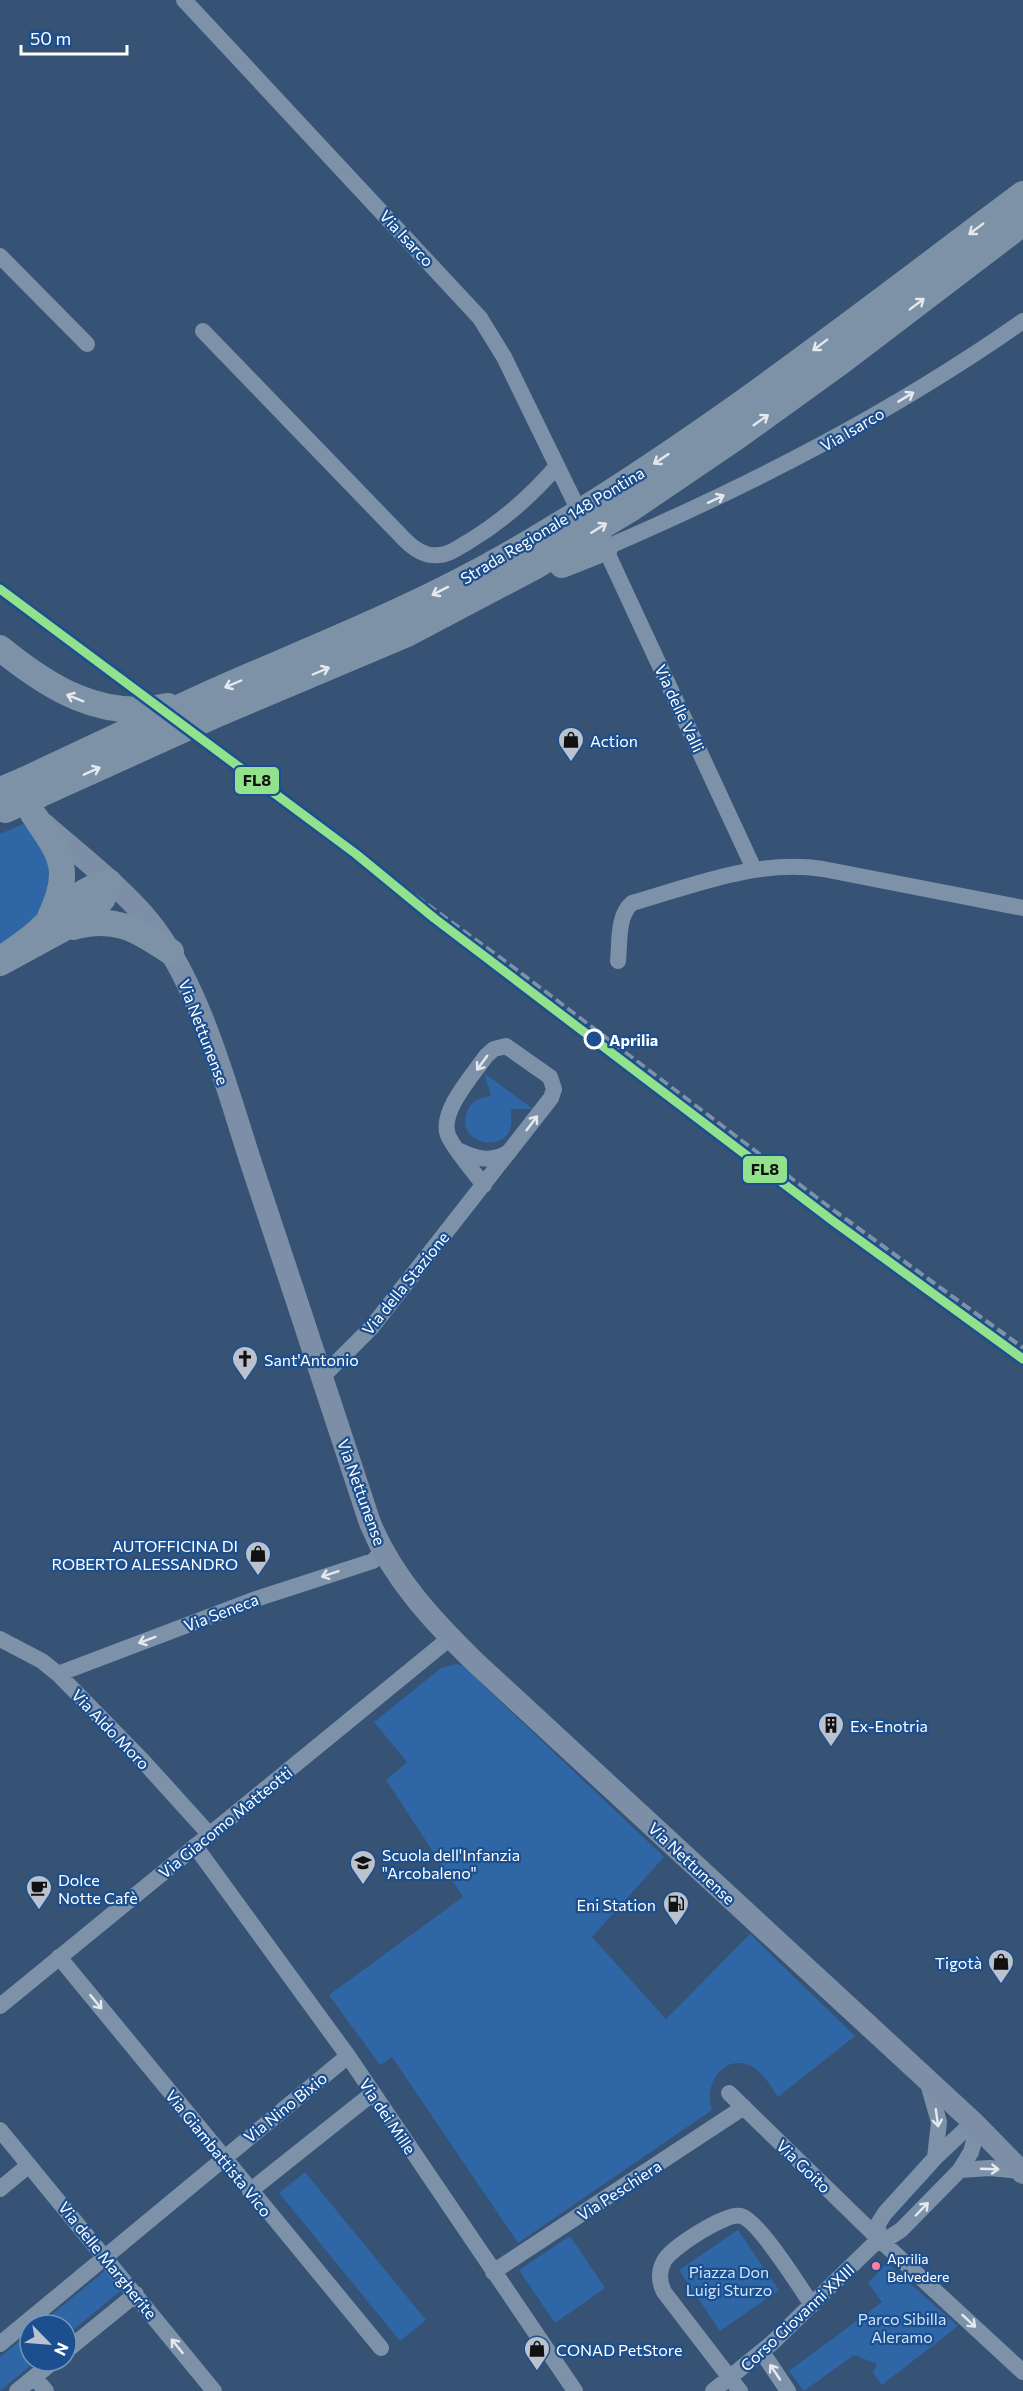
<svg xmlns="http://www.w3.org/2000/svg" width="1023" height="2391" font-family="Commissioner,sans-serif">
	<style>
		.green { fill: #2f66a5 }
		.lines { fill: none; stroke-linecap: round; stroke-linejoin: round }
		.minor { stroke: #7d92a8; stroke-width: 16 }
		.major { stroke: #7d8ea7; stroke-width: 22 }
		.highway { stroke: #7e92a7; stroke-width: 26 }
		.rail { stroke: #7e92a7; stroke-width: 4.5; stroke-dasharray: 10 4.5; stroke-linecap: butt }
		.highway-bridge { stroke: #7e92a7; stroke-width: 26 }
		.rail-1-casing { stroke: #1b4f8f; stroke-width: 14 }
		.rail-1 { stroke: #91e18d; stroke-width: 9 }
		.oneway { stroke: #e5e9ed }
		.oneway2 { stroke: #e5e9ee }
		.stop-dot { fill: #1b4f8f; stroke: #fff; stroke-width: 3 }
		.bus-dot { fill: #ff8098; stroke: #1b4f8f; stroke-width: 2 }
		.labels { text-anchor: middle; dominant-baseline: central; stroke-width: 4.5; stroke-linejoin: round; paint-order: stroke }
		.bus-label { font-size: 14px; fill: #fff; stroke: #1b4f8f; text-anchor: start }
		.street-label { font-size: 16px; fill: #fff; stroke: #1b4f8f }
		.poi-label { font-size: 16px; fill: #fff; stroke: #1b4f8f; text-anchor: start }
		.stop-label { font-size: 16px; font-weight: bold; fill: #fff; stroke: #1b4f8f; text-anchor: start }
		.park-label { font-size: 16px; fill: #cfe3fa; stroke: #1b4f8f }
		.line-badge { stroke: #1b4f8f; stroke-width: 2 }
		.pale-badge-label { font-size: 16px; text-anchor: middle; font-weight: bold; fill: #111 }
	</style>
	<rect width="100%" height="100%" fill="#365274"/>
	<path class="green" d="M 23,824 L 35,830 L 54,866 L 44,904 L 33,922 L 0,949 L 0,834 Z
		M 484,1073 L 533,1109 L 510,1109 C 523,1159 450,1148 468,1110 C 472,1100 481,1097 491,1096 Z
		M 456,1664 L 463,1666 L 664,1857 L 592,1937 L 666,2019 L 750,1934 L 855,2036 L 778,2097 C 771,2087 763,2073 753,2067 C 725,2052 703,2083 712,2110 L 518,2243 L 392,2057 L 380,2065 L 329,1995 L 463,1897 L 386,1780 L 407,1762 L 374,1722 L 441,1668 Z
		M 305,2172 L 426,2320 L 400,2341 L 279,2193 Z
		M 738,2230 L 779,2290 L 720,2331 L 679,2270 Z
		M 570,2236 L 605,2288 L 555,2323 L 519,2270 Z
		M 887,2263 L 958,2326 L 882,2385 L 873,2373 L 877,2364 L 854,2355 L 804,2391 L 789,2371 L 882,2302 L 868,2283 Z
		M 107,2269 L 124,2288 L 66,2336 L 66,2325 L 39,2325 Z
		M 30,2332 L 30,2361 L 36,2361 L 0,2391 L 0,2357 Z"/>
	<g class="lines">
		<path class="minor" d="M 184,0 L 480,318 L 504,357 L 579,511
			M 0,256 L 87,344
			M 203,331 L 405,540 C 414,549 426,557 439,555 C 449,555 459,547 468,542 C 503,521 531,496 557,466
			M 754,869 L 605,548 C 751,485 892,413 1023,321
			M 618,961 C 620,942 617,916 632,903 C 695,885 757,859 823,869 L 1023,908
			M 460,1151 C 477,1159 492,1163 509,1152
			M 322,1377 L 371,1328 L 551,1098 L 554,1089 L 550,1077 L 506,1046 L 494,1049 L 486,1056 C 473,1075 439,1112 448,1135 C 452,1146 475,1174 484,1185
			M 0,1639 L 42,1661 L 58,1674 L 143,1761 L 209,1834
			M 58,1674 L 256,1599 L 373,1561 L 382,1551
			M 195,1846 L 348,2056 L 575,2391
			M 59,1957 L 381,2348
			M 0,2006 L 450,1638
			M 927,2080 L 939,2122 L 935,2158
			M 729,2093 L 879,2239 L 1023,2372
			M 0,2130 L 214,2391
			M 960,2170 L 990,2168 L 1021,2171
			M 0,2189 L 29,2165
			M 250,2191 L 373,2093
			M 879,2239 L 878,2224 L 885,2213 L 935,2158 L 973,2122
			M 493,2272 L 744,2107
			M 0,2344 L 348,2056
			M 66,2351 L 136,2294
			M 762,2352 L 788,2391
			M 34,2377 L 46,2391
			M 17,2391 L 54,2361
			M 713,2391 L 772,2343 L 879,2239 L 887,2239 L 901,2230 L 960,2170 L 971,2152 L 978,2127
			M 740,2391 L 664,2292 C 659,2282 658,2272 664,2261 C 671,2248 726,2212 741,2216 C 758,2220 800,2287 812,2305"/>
		<path class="major" d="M 44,824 C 79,855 129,893 156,930 C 203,995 228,1093 253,1169 C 292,1287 332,1405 370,1523 C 393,1579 434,1622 476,1663 L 973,2122 L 1023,2173"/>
		<path class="highway" d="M 562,565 L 605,548
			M 0,648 C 49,688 102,721 168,706
			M 24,780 C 84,752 144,723 204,696 C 307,650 408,612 506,556 C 689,452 855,319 1023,194
			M 39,795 L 220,713 L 407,634 L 534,567 L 632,508 L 738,436 L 842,361 L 1023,223
			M 33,814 C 61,855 73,869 50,917
			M 73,927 C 115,915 137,930 171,952
			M 0,960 C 11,952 23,944 34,935 C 58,914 78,889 109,882 L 103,898 L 90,914 L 0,963"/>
		<path class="rail" d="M 322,828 L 507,963 L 826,1205 L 1023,1348"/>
		<path class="highway-bridge" d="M 0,790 L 24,780
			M 5,810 L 39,795"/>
		<defs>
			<path id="rail-1" d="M 0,589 L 356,854 L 434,918 L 833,1221 L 1023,1359"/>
		</defs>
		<use href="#rail-1" class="rail-1-casing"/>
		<use href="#rail-1" class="rail-1"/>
	</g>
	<defs><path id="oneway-shaft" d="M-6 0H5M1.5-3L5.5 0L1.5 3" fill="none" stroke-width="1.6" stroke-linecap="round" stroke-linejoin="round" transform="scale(1.5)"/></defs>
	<g class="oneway">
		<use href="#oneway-shaft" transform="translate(976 229) rotate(143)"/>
		<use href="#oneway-shaft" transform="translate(917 304) rotate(-37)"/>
		<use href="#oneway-shaft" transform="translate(820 345) rotate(143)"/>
		<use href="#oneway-shaft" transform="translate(761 420) rotate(-35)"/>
		<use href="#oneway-shaft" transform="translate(661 459) rotate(146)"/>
		<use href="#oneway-shaft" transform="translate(599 528) rotate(-32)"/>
		<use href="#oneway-shaft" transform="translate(440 591) rotate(153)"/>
		<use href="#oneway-shaft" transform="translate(321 671) rotate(-23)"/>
		<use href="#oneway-shaft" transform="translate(233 684) rotate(157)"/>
		<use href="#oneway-shaft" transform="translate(75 698) rotate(-158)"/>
		<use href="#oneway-shaft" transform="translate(92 771) rotate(-24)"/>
	</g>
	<g class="oneway2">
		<use href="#oneway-shaft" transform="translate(906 397) rotate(-31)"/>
		<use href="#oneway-shaft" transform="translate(716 499) rotate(-25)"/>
		<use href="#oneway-shaft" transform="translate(482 1063) rotate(126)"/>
		<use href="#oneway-shaft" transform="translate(532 1123) rotate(-53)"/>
		<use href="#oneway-shaft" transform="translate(330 1574) rotate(162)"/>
		<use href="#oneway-shaft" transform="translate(147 1640) rotate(159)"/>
		<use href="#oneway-shaft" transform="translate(96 2002) rotate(51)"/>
		<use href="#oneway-shaft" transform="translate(937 2118) rotate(82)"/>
		<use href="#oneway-shaft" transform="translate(990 2169) rotate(2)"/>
		<use href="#oneway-shaft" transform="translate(922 2209) rotate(-46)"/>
		<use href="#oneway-shaft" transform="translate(969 2321) rotate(43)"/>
		<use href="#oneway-shaft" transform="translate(177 2346) rotate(-129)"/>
		<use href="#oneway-shaft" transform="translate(775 2372) rotate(-124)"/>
	</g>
	<defs>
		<symbol id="shop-pin" viewBox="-11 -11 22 30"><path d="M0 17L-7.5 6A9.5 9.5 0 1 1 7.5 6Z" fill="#b9c2ce" stroke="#1b4f8f"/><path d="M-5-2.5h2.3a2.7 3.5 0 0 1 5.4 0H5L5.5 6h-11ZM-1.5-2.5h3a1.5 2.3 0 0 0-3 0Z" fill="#111"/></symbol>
		<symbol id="church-pin" viewBox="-11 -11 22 30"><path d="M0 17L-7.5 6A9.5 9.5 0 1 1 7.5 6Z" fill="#b9c2ce" stroke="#1b4f8f"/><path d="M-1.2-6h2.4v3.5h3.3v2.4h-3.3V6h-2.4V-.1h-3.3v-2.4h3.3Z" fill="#111"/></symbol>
		<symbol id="building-pin" viewBox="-11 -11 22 30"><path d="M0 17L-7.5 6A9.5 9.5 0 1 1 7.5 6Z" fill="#b9c2ce" stroke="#1b4f8f"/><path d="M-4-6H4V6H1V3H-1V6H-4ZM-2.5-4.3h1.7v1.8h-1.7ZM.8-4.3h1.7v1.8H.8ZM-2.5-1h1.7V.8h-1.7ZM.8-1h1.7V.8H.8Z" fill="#111"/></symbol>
		<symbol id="school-pin" viewBox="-11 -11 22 30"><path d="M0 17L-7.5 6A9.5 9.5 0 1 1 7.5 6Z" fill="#b9c2ce" stroke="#1b4f8f"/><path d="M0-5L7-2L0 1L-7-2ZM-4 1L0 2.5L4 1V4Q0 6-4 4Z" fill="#111"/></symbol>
		<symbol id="cafe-pin" viewBox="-11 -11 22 30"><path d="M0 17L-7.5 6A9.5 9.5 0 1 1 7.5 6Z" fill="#b9c2ce" stroke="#1b4f8f"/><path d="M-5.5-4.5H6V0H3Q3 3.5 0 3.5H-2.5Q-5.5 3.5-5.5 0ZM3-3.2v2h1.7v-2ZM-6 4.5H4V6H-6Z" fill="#111"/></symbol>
		<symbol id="fuel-pin" viewBox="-11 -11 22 30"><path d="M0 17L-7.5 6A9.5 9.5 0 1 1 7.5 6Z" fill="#b9c2ce" stroke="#1b4f8f"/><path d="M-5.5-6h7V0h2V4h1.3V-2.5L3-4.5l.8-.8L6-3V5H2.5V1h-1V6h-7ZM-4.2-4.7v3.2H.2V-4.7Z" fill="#111"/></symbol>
	</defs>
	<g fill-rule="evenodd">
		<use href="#shop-pin" x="556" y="725" width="30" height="40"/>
		<use href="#church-pin" x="230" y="1344" width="30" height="40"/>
		<use href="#shop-pin" x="243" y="1539" width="30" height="40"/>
		<use href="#building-pin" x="816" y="1710" width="30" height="40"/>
		<use href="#school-pin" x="348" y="1848" width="30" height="40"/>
		<use href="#cafe-pin" x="24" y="1873" width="30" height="40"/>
		<use href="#fuel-pin" x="661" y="1889" width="30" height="40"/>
		<use href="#shop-pin" x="986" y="1947" width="30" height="40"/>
		<use href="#shop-pin" x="522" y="2334" width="30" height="40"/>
	</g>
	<circle class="stop-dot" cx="594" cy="1039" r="9"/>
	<circle class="bus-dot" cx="876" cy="2266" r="5"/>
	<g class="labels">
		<g class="bus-label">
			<text x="887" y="2258">Aprilia<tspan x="887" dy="18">Belvedere</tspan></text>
		</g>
		<g class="street-label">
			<text transform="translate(407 238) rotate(47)">Via Isarco</text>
			<text transform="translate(852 429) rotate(-30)">Via Isarco</text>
			<text transform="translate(552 525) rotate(-31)">Strada Regionale 148 Pontina</text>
			<text transform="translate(680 708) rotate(65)">Via delle Valli</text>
			<text transform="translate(204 1032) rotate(69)">Via Nettunense</text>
			<text transform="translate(405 1283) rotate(-51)">Via della Stazione</text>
			<text transform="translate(362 1492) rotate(70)">Via Nettunense</text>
			<text transform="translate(221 1612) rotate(-21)">Via Seneca</text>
			<text transform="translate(111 1729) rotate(46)">Via Aldo Moro</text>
			<text transform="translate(225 1822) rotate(-39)">Via Giacomo Matteotti</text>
			<text transform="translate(692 1863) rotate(43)">Via Nettunense</text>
			<text transform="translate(285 2107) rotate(-39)">Via Nino Bixio</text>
			<text transform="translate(388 2116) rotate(56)">Via dei Mille</text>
			<text transform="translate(219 2153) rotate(51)">Via Giambattista Vico</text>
			<text transform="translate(804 2166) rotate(44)">Via Goito</text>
			<text transform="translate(619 2190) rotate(-33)">Via Peschiera</text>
			<text transform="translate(108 2260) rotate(51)">Via delle Margherite</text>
			<text transform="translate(797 2317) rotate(-43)">Corso Giovanni XXIII</text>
		</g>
		<g class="poi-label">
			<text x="590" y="740">Action</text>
			<text x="264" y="1359">Sant'Antonio</text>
			<text x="238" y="1545" text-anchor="end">AUTOFFICINA DI<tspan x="238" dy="18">ROBERTO ALESSANDRO</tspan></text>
			<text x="850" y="1725">Ex-Enotria</text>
			<text x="382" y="1854">Scuola dell'Infanzia<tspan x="382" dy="18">"Arcobaleno"</tspan></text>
			<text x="58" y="1879">Dolce<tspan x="58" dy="18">Notte Cafè</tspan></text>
			<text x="656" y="1904" text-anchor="end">Eni Station</text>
			<text x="982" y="1962" text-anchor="end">Tigotà</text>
			<text x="556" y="2349">CONAD PetStore</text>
		</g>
		<g class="stop-label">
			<text x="609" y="1039">Aprilia</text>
		</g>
		<g class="park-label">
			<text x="729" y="2271">Piazza Don<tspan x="729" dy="18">Luigi Sturzo</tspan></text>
			<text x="902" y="2318">Parco Sibilla<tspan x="902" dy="18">Aleramo</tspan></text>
		</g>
	</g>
	<g class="line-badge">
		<rect x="234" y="766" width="46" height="29" rx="6" fill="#91e18d"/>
		<rect x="742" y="1155" width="46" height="29" rx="6" fill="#91e18d"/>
	</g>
	<g class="pale-badge-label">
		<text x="257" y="786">FL8</text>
		<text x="765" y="1175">FL8</text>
	</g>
	<g transform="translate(48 2343) rotate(115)"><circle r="28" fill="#1b4f8f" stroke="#7695bc" stroke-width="1.5"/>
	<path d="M0-4.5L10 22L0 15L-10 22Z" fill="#b9c2ce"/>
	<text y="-9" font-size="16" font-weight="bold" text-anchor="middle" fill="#ffffff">N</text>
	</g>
	<path d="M21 45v9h106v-9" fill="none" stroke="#ffffff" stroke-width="3"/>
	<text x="30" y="45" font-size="18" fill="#ffffff" stroke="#1b4f8f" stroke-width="4.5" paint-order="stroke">50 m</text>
</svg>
